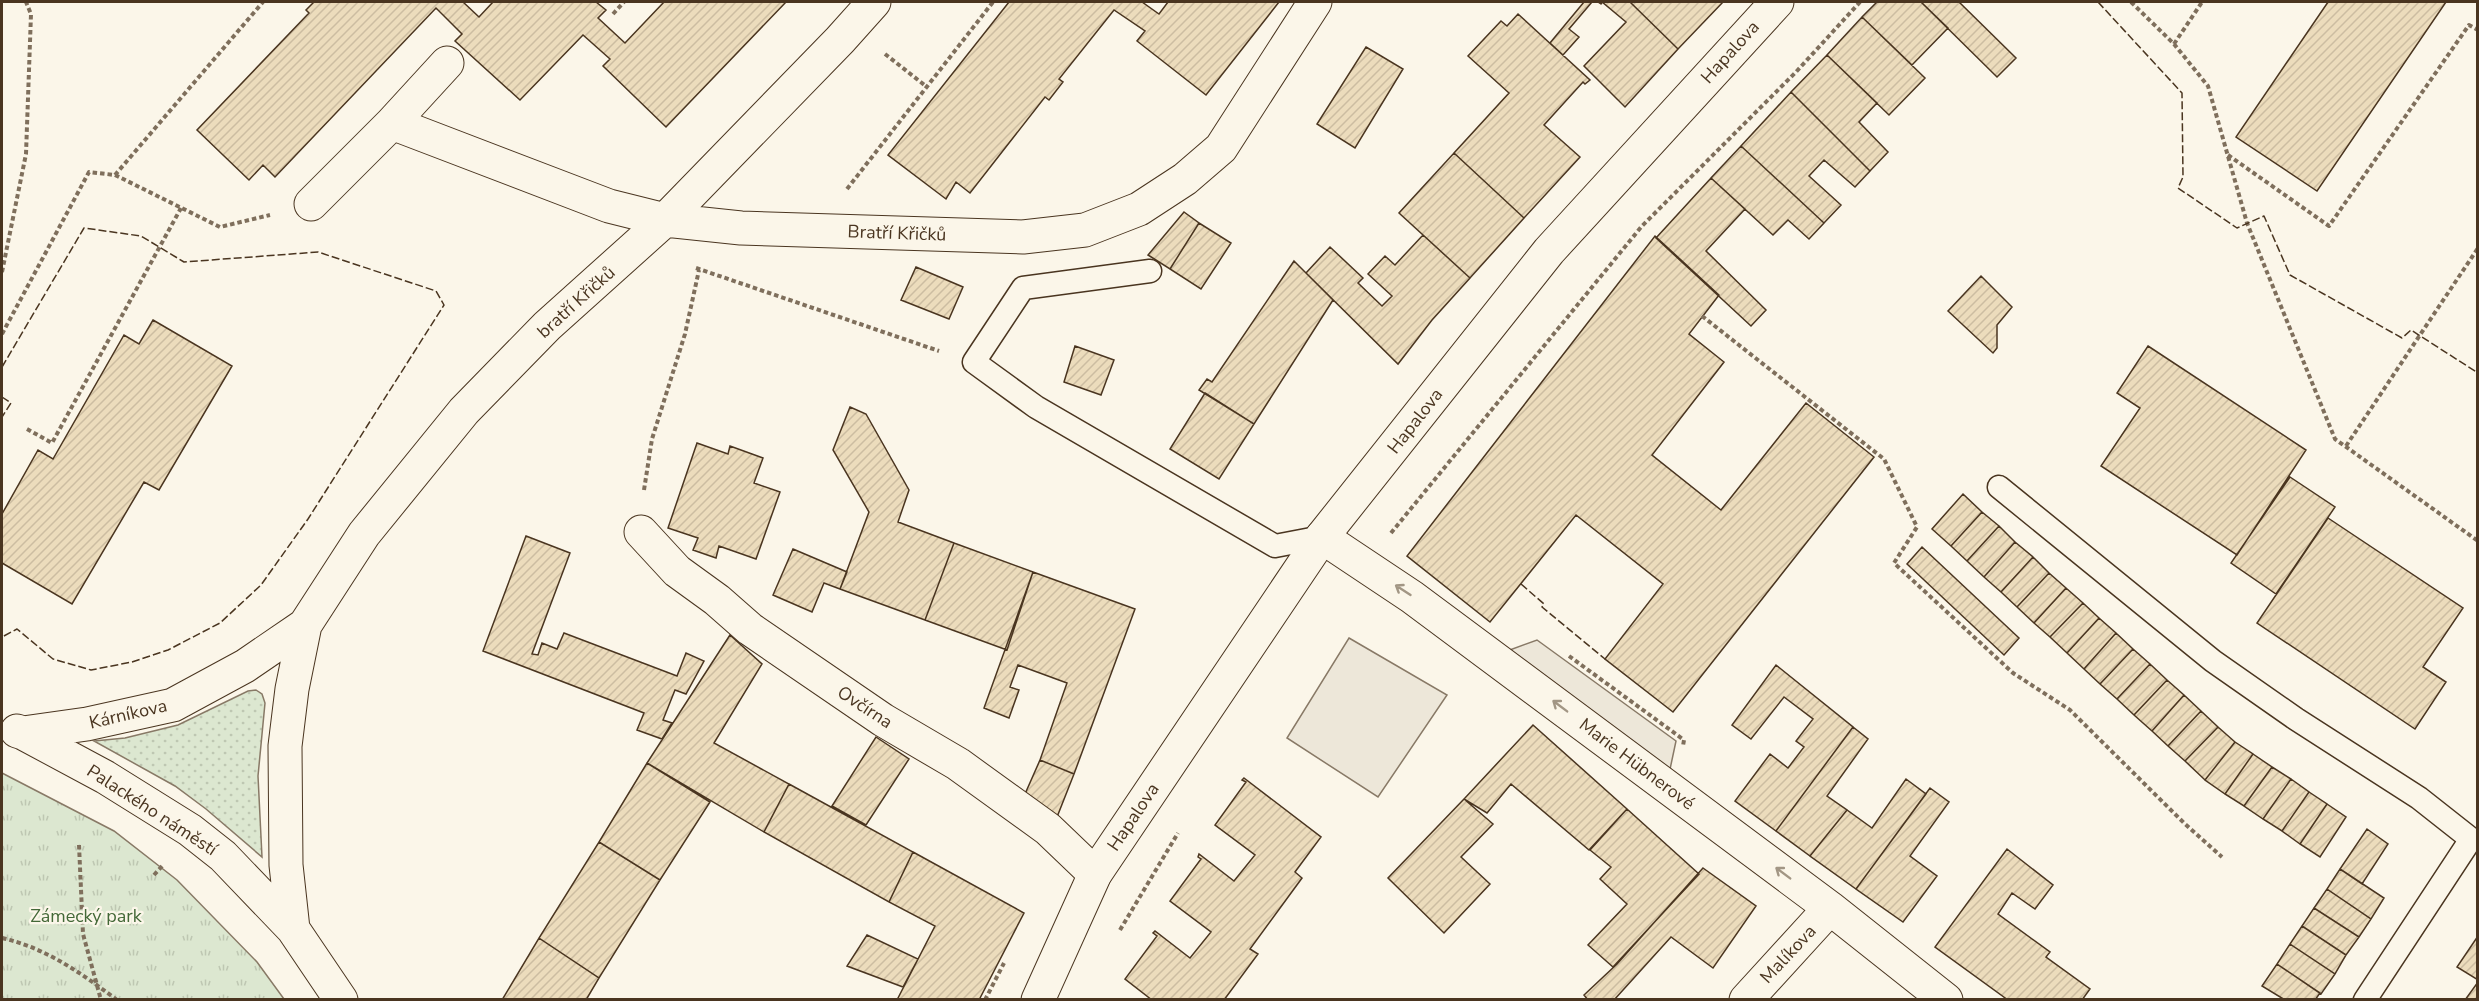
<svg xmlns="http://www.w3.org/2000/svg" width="2479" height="1001" font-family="'Nunito Sans',sans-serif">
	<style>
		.grass { fill: url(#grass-dots); stroke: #887966; stroke-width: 1.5 }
		.park { fill: url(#park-tufts); stroke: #887966; stroke-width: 1.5 }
		.parking { fill: #ede7d9; stroke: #887966; stroke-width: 1.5 }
		.building { fill: url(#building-hatch); stroke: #4a3520; stroke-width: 1.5 }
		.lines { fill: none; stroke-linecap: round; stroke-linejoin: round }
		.service-casing { stroke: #4a3520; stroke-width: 25 }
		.minor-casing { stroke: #4a3520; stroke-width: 35 }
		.tertiary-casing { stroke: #4a3520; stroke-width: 35 }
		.path { stroke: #7f6f5c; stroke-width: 4; stroke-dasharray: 4.5 3; stroke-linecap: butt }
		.service { stroke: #fbf6e9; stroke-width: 22 }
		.minor { stroke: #fbf6e9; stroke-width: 33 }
		.tertiary { stroke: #fbf6e9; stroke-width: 33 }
		.fence { stroke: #4a3520; stroke-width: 1.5; stroke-dasharray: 8 3; stroke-linecap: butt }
		.oneway { stroke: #a29684 }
		.labels { text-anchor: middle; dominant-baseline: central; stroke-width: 4.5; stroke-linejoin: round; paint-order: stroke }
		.street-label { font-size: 18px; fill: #4a3520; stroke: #fbf6e9 }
		.park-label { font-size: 18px; fill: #436837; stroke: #fbf6e9 }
	</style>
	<defs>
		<pattern id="grass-dots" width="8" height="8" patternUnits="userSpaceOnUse" patternTransform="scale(1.5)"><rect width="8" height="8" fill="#dce7d0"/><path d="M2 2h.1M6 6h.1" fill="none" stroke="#bec7b2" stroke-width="1.8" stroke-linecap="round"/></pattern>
		<pattern id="park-tufts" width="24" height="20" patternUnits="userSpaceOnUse" patternTransform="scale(1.5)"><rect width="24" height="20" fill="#dce7d0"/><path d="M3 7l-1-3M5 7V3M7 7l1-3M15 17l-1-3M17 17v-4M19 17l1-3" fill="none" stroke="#bec7b2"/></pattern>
		<pattern id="building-hatch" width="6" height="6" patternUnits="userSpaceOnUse" patternTransform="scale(1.5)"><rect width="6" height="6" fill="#ecdcbc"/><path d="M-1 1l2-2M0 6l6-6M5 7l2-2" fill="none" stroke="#ccbda1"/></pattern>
	</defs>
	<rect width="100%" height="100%" fill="#fbf6e9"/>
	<path class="grass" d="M 256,690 L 262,694 L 265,703 L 258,776 L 262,857 L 206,809 L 175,786 L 94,741 L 125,738 L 178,725 L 248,691 Z"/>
	<path class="park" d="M 2,773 L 114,831 L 177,880 L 257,962 L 284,999 L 2,999 Z"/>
	<path class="parking" d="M 1349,638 L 1447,695 L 1378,797 L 1287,738 Z
		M 1537,640 L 1676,741 L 1669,774 L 1507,651 Z"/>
	<path class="building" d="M 314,2 L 463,2 L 479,17 L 493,2 L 596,2 L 606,10 L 598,18 L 625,43 L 664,2 L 786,2 L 666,127 L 603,66 L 610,59 L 583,35 L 520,100 L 455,41 L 462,34 L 436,8 L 275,177 L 263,165 L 249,180 L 197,130 L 309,13 L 306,10 Z
		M 1009,2 L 1142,2 L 1159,14 L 1168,2 L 1279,2 L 1206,95 L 1137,41 L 1145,31 L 1114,10 L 1059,79 L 1063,82 L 1049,100 L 1045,97 L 970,193 L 956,182 L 946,199 L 888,155 Z
		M 1584,2 L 1592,2 L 1569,29 L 1579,37 L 1563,55 L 1550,43 Z
		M 1598,2 L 1630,2 L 1678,49 L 1625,107 L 1584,66 L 1626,22 L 1602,2 L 1601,4 Z
		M 1630,2 L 1723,2 L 1678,49 Z
		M 1877,2 L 1921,2 L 1948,28 L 1912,65 L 1862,17 Z
		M 1921,2 L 1959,2 L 2016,58 L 1997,77 Z
		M 2328,2 L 2446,2 L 2317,191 L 2236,137 Z
		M 1518,14 L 1590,80 L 1585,84 L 1583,82 L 1544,125 L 1580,157 L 1524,218 L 1454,153 L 1509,93 L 1468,56 L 1501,21 L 1507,26 Z
		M 1862,17 L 1925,78 L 1889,115 L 1827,55 Z
		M 1366,47 L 1403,69 L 1355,148 L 1317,124 Z
		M 1827,55 L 1877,103 L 1859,122 L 1888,152 L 1870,171 L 1791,92 Z
		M 1791,92 L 1870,171 L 1855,187 L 1824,160 L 1809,176 L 1841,205 L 1824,223 L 1741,146 Z
		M 1741,146 L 1824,223 L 1809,239 L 1788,220 L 1773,235 L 1711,178 Z
		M 1454,153 L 1524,218 L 1470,278 L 1399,213 Z
		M 1711,178 L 1745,209 L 1706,251 L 1766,310 L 1751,326 L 1656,238 Z
		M 1184,212 L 1199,223 L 1170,269 L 1148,255 Z
		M 1199,223 L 1231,243 L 1201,289 L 1170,269 Z
		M 1423,235 L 1470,278 L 1432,320 L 1398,364 L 1306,273 L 1330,247 L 1363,278 L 1358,283 L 1382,306 L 1392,296 L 1368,274 L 1385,256 L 1395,265 Z
		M 1655,236 L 1719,295 L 1689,334 L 1724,362 L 1652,455 L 1721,510 L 1806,403 L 1874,457 L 1673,712 L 1605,659 L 1663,584 L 1576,515 L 1490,622 L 1407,556 Z
		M 1294,261 L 1333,300 L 1254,424 L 1199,390 L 1207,379 L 1212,382 Z
		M 916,267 L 963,287 L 949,319 L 901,300 Z
		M 1981,276 L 2012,307 L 1997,325 L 1997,348 L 1993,353 L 1948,311 Z
		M 153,320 L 232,366 L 159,490 L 144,482 L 72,604 L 2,563 L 2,514 L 38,450 L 53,459 L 124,335 L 139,344 Z
		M 1075,346 L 1114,360 L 1101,395 L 1064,382 Z
		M 2148,346 L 2306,450 L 2237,555 L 2101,466 L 2140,408 L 2117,393 Z
		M 1205,393 L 1254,424 L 1219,479 L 1170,449 Z
		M 850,407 L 866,414 L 909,490 L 898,522 L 954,543 L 925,620 L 840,589 L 869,512 L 833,450 Z
		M 697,443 L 728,454 L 730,446 L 763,458 L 754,483 L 780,492 L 756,559 L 719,546 L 716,558 L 693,550 L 698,538 L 668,528 Z
		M 2290,477 L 2335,507 L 2276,594 L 2231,563 Z
		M 1963,494 L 1982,512 L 1951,546 L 1932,529 Z
		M 1982,512 L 1999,526 L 1967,561 L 1951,546 Z
		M 2328,518 L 2463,608 L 2423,667 L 2446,682 L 2415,729 L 2257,623 Z
		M 1999,526 L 2015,542 L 1984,577 L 1967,561 Z
		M 526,536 L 570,553 L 532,654 L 538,655 L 542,643 L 557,649 L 564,633 L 677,676 L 686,653 L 704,661 L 686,694 L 675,690 L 663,720 L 672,723 L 662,739 L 637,730 L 644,713 L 483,651 Z
		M 2015,542 L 2033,557 L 2001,592 L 1984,577 Z
		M 954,543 L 1033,572 L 1007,650 L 925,620 Z
		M 1922,547 L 2019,638 L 2004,655 L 1907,564 Z
		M 793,549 L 847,572 L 840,589 L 824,583 L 812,612 L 773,595 Z
		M 2033,557 L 2049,573 L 2017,607 L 2001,592 Z
		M 1033,572 L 1135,609 L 1074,774 L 1040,760 L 1067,683 L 1018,665 L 1010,687 L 1019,690 L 1009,718 L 984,708 Z
		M 2049,573 L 2066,588 L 2034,623 L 2017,607 Z
		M 2066,588 L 2083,603 L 2050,637 L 2034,623 Z
		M 2083,603 L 2099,618 L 2067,653 L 2050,637 Z
		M 2099,618 L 2116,633 L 2084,669 L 2067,653 Z
		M 2116,633 L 2133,649 L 2100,684 L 2084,669 Z
		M 730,635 L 762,664 L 714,743 L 789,784 L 764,832 L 647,763 Z
		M 2133,649 L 2150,664 L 2117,699 L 2100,684 Z
		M 2150,664 L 2167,680 L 2134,715 L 2117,699 Z
		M 1776,665 L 1853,727 L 1776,831 L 1735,801 L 1770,754 L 1788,768 L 1804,747 L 1796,741 L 1813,719 L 1784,697 L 1751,739 L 1732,725 Z
		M 2167,680 L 2184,695 L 2152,731 L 2134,715 Z
		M 2184,695 L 2201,711 L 2168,746 L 2152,731 Z
		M 2201,711 L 2218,727 L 2185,761 L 2168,746 Z
		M 1533,725 L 1627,809 L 1589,850 L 1511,784 L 1487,813 L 1464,799 Z
		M 1853,727 L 1868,739 L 1827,796 L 1847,810 L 1810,856 L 1776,831 Z
		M 2218,727 L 2235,742 L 2205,780 L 2185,761 Z
		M 876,737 L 909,759 L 866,825 L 832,806 Z
		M 2235,742 L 2253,754 L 2225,794 L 2205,780 Z
		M 2253,754 L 2272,767 L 2244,806 L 2225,794 Z
		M 1040,760 L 1074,774 L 1057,817 L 1025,794 Z
		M 647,763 L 710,802 L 660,880 L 599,842 Z
		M 2272,767 L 2291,779 L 2263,819 L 2244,806 Z
		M 1244,778 L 1321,837 L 1295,872 L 1302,878 L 1250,949 L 1258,954 L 1224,1000 L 1152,1000 L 1125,979 L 1157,936 L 1153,933 L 1155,931 L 1190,958 L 1211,932 L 1170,901 L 1201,859 L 1198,857 L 1199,854 L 1234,881 L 1255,855 L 1215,825 L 1246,782 L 1242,780 Z
		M 1906,779 L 1926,794 L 1856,889 L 1810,856 L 1847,810 L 1872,828 Z
		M 2291,779 L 2309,792 L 2282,831 L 2263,819 Z
		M 789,784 L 913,852 L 889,902 L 764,832 Z
		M 1930,788 L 1949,802 L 1910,856 L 1937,876 L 1903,922 L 1856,889 Z
		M 2309,792 L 2327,804 L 2300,844 L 2282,831 Z
		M 1464,799 L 1493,824 L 1461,857 L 1490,884 L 1444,933 L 1388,878 Z
		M 2327,804 L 2346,817 L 2320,857 L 2300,844 Z
		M 1627,809 L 1699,874 L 1613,967 L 1588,945 L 1627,904 L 1600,879 L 1611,867 L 1590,850 Z
		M 2367,829 L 2388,844 L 2362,884 L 2340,869 Z
		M 599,842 L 660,880 L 599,978 L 539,938 Z
		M 2007,849 L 2053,885 L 2035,909 L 2012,893 L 1998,914 L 2050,952 L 2046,957 L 2090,989 L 2082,1000 L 2008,1000 L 1935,947 Z
		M 913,852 L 1024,913 L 979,1000 L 897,1000 L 935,926 L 889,902 Z
		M 1703,868 L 1756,906 L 1713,968 L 1671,937 L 1614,1000 L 1588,1000 L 1584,995 L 1617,964 Z
		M 2340,869 L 2384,898 L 2371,919 L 2327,889 Z
		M 2327,889 L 2371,919 L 2359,937 L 2314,908 Z
		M 2314,908 L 2359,937 L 2346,955 L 2302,926 Z
		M 2302,926 L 2346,955 L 2335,974 L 2290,944 Z
		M 867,935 L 918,959 L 903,987 L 847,966 Z
		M 2478,936 L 2478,980 L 2457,967 Z
		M 539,938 L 599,978 L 586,1000 L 502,1000 Z
		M 2290,944 L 2335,974 L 2321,994 L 2277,964 Z
		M 2277,964 L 2320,993 L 2315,1000 L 2285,1000 L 2262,986 Z
		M 2478,982 L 2478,1000 L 2465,1000 Z"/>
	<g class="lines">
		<defs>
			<path id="service" d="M 1150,271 L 1023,288 L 974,362 L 1036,407 L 1275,546 L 1322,537
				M 1999,487 L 2213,661 L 2296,719 L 2419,798 L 2471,839 L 2365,1000"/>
			<path id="minor" d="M 392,123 L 609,206 L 665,220 L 741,228 L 1023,237 L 1085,230 L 1139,209 L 1185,179 L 1221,148 L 1315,2
				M 311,204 L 392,123 L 447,63
				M 641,532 L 677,571 L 717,600 L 750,629 L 883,720 L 958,764 L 1048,829 L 1095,874
				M 1322,537 L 1412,597 L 1830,908 L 1946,1000
				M 17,731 L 23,733 L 87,724 L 173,705 L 245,666 L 305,625
				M 23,733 L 105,777 L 190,830 L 223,856 L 293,929 L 341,1000
				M 293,929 L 286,865 L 285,746 L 292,689 L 305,625 L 364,534 L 464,411 L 547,326 L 665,220 L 840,40 L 874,2
				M 1746,1000 L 1830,908"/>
			<path id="tertiary" d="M 1038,1000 L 1095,874 L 1322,537 L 1549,251 L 1777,2"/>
		</defs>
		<use href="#service" class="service-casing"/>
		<use href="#minor" class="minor-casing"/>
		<use href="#tertiary" class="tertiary-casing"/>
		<path class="path" d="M 2131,2 L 2174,44 L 2208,86 L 2247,223 L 2335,439 L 2478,541
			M 613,14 L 624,2
			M 2174,44 L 2202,2
			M 885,54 L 927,87
			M 2228,155 L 2329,226 L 2469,25 L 2478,30
			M 115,175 L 220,227 L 270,215
			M 847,189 L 993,2
			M 696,268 L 939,351
			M 2,272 L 26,154 L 31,14 L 26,2
			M 1702,316 L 1884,459 L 1917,527 L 1894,563 L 2013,673 L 2070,710 L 2185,824 L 2222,857
			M 2,334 L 89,172 L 115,175 L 263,2
			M 27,429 L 52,443 L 181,208
			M 2346,446 L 2478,248
			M 644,490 L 652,439 L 685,334 L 699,270
			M 1391,533 L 1642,226 L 1796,72 L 1860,2
			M 1569,656 L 1684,740 L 1683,746
			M 79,845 L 83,934 L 101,1000
			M 154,875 L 164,864
			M 1120,930 L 1178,833
			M 2,938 C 46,948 81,973 117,1000
			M 985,1000 L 1004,963"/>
		<use href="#service" class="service"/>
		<use href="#minor" class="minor"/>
		<use href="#tertiary" class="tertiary"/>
		<path class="fence" d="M 2098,2 L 2182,93 L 2183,177 L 2178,188 L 2237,228 L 2264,216 L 2290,275 L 2402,338 L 2411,330 L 2478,373
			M 2,367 L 84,228 L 141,236 L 184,262 L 318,252 L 436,291 L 444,305 L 308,519 L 261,585 L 220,623 L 168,650 L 132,662 L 91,670 L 53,659 L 17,629 L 2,637
			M 2,397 L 11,403 L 2,417
			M 1521,584 L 1544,604 L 1542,607 L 1605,659"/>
	</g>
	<defs><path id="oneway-shaft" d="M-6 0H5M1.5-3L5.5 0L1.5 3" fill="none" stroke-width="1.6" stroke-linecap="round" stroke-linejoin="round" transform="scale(1.5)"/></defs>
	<g class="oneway">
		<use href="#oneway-shaft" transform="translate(1403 590) rotate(-147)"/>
		<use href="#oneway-shaft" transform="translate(1560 706) rotate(-143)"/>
		<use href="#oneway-shaft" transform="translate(1783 873) rotate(-143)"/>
	</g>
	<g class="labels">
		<g class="street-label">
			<text transform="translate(1730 52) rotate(-48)">Hapalova</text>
			<text transform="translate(897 233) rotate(2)">Bratří Křičků</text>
			<text transform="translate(576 302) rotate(-42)">bratří Křičků</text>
			<text transform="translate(1415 421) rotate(-52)">Hapalova</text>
			<text transform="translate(865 707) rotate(33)">Ovčírna</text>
			<text transform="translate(128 714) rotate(-13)">Kárníkova</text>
			<text transform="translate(1637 764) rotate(37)">Marie Hübnerové</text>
			<text transform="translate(152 810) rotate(33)">Palackého náměstí</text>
			<text transform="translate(1133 817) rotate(-56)">Hapalova</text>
			<text transform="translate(1788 954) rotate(-47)">Malíkova</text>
		</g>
		<g class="park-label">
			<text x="86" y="916">Zámecký park</text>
		</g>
	</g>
	<rect width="2479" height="1001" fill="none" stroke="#4a3520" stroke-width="6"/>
</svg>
